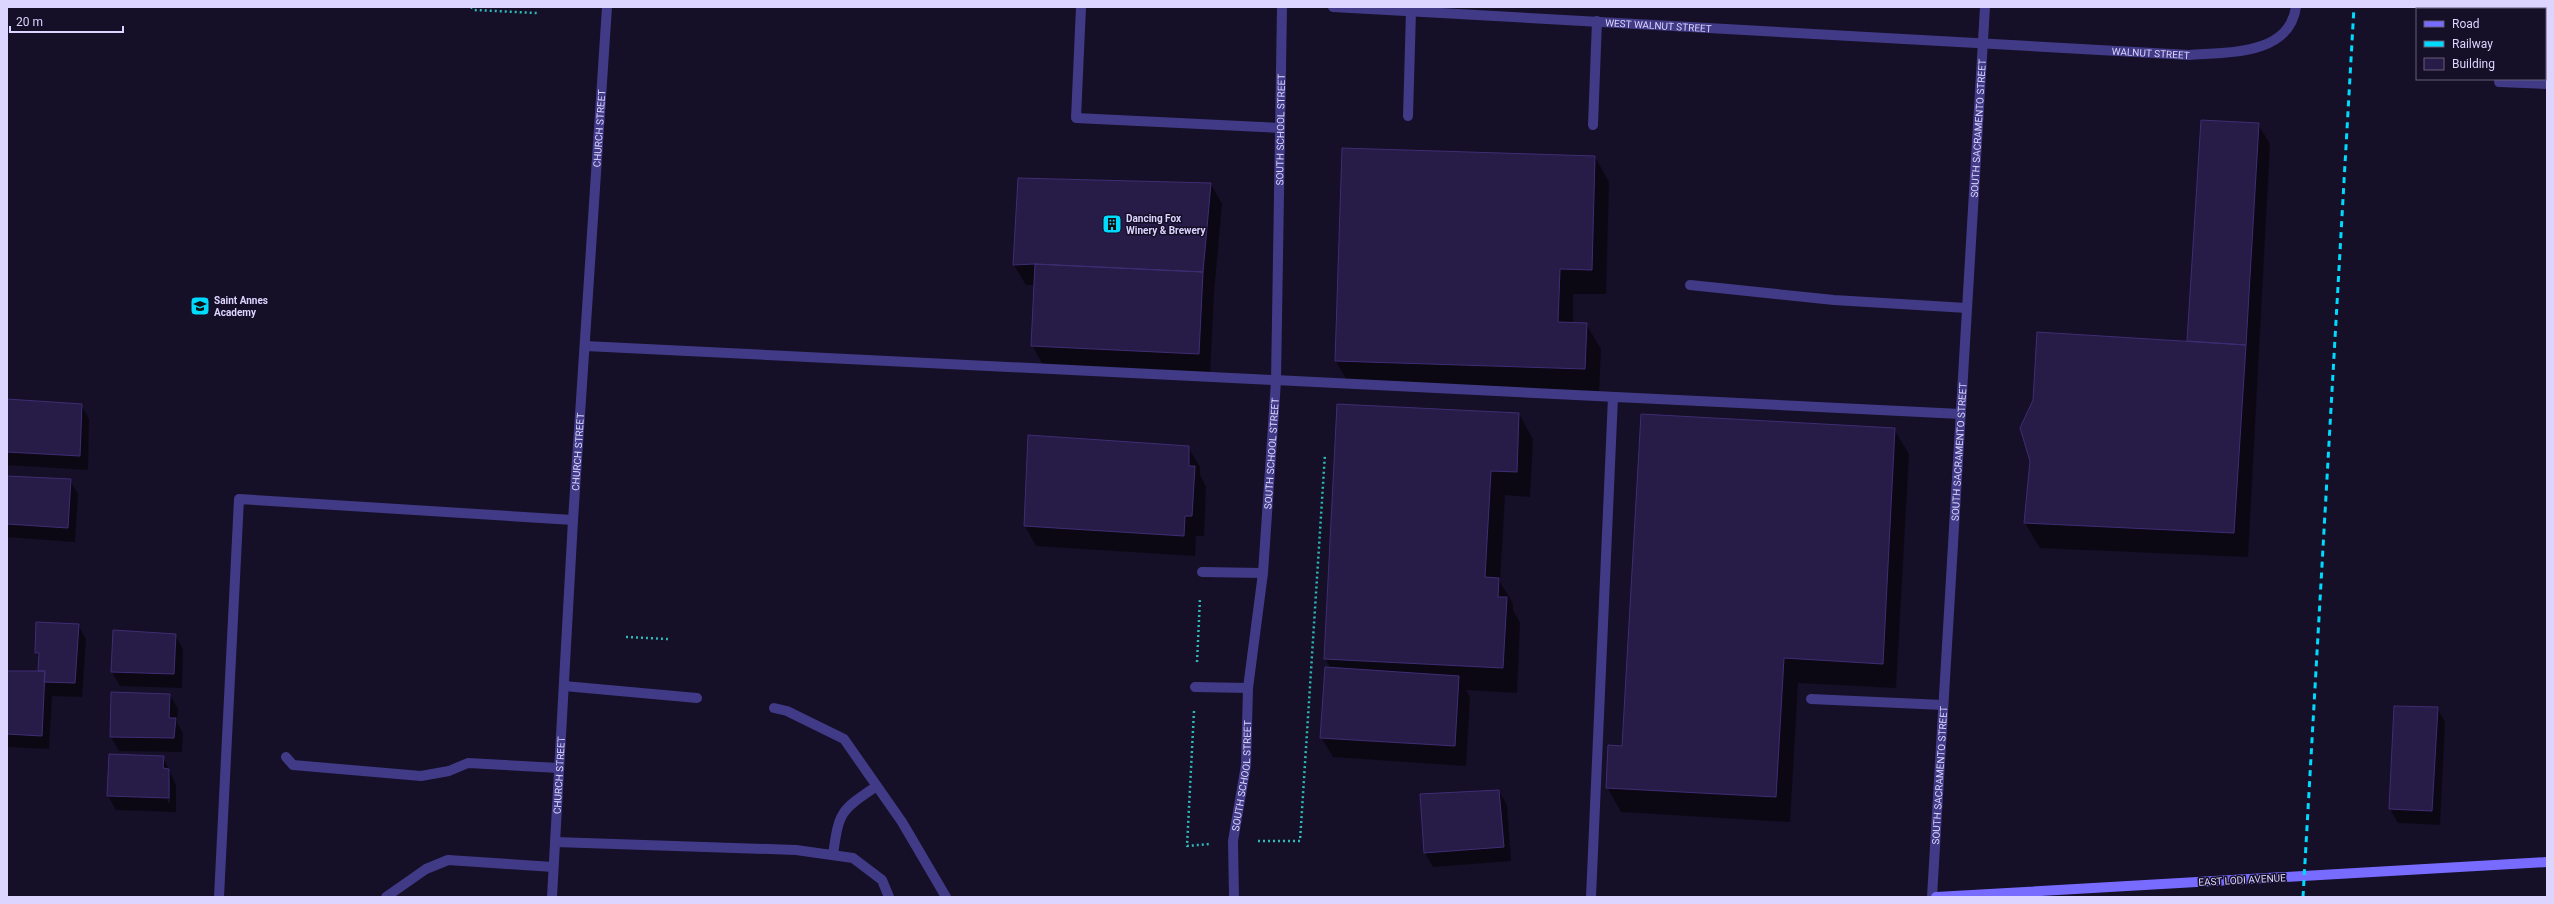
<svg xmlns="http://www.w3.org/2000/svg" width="2554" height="904" font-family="Roboto,sans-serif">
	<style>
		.shadow { fill: #0007; fill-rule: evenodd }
		.building { fill: #271b48; stroke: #3f2d74 }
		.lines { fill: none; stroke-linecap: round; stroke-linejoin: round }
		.path { stroke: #2fb9b7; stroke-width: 2.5; stroke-dasharray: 2 3; stroke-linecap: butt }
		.service { stroke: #413a86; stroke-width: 10 }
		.minor { stroke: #413a86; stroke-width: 10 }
		.tertiary { stroke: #413a86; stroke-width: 10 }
		.secondary { stroke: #776cff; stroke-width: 10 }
		.rail { stroke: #01daff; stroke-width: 3; stroke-dasharray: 6 5; stroke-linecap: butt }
		.labels { text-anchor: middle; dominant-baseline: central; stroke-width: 3; stroke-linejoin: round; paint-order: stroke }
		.street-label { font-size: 10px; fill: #dcd5ff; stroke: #150f27 }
		.poi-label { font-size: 10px; font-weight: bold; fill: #dcd5ff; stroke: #150f27; text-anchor: start }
	</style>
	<rect width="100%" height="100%" fill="#150f27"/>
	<path class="shadow" d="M 2258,124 L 2270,144 L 2248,557 L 2040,548 L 2025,523 L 2189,342 Z
		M 1595,157 L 1609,182 L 1606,294 L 1573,294 L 1573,324 L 1586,324 L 1601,349 L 1599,394 L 1350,386 L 1336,361 Z
		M 1019,179 L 1211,184 L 1222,204 L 1214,293 L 1210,373 L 1043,365 L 1032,345 L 1035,285 L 1026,285 L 1014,265 Z
		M 7,400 L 81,405 L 89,419 L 88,470 L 7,465 Z
		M 1519,414 L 1533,439 L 1530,497 L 1505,495 L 1500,582 L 1513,604 L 1513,610 L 1520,623 L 1517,693 L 1466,690 L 1470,697 L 1466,766 L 1333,757 L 1321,737 L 1331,669 L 1325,658 Z
		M 1894,429 L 1909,454 L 1896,688 L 1798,683 L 1790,822 L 1621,812 L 1607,787 L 1623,747 Z
		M 1029,436 L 1188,447 L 1200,467 L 1200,475 L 1206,487 L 1204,536 L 1196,536 L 1195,556 L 1036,546 L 1025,526 Z
		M 7,477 L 70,480 L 78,494 L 75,542 L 7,537 Z
		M 78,625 L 86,639 L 82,697 L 52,696 L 49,749 L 7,747 L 7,672 L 39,672 L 40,659 L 36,653 Z
		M 175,635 L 183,649 L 182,688 L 120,686 L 112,672 Z
		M 170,695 L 178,709 L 177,723 L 183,733 L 182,752 L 119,751 L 111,737 Z
		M 2437,708 L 2445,722 L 2440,825 L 2398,823 L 2390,809 Z
		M 110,755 L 163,757 L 176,785 L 176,812 L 116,810 L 108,796 ZM 168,776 L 170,778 L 170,803 L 168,803 Z
		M 1499,791 L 1507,805 L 1511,861 L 1433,867 L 1425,853 L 1421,795 Z"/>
	<path class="building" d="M 2201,120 L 2259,123 L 2246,345 L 2187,341 Z
		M 1342,148 L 1595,156 L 1592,270 L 1560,269 L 1558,322 L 1587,323 L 1585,369 L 1335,361 Z
		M 1018,178 L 1211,183 L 1203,272 L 1035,264 L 1013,265 Z
		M 1035,264 L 1203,272 L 1199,354 L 1031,346 Z
		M 2037,332 L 2246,345 L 2234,533 L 2024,523 L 2030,461 L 2020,428 L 2033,400 Z
		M 7,399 L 82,404 L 80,456 L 7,452 Z
		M 1337,404 L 1519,413 L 1517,472 L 1491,471 L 1485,577 L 1499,578 L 1498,597 L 1507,597 L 1503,668 L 1324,659 Z
		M 1641,414 L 1895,428 L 1883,664 L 1784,658 L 1776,797 L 1606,788 L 1608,745 L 1622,746 Z
		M 1028,435 L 1189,446 L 1189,466 L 1195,466 L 1192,516 L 1185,516 L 1184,536 L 1024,526 Z
		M 7,476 L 71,479 L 68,528 L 7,524 Z
		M 36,622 L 79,624 L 75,683 L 44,682 L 45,671 L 38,671 L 39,653 L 35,653 Z
		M 113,630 L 176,634 L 174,674 L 111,672 Z
		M 1325,667 L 1459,676 L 1455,746 L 1320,738 Z
		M 7,671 L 45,671 L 42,736 L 7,734 Z
		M 111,692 L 170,694 L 169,718 L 176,718 L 174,738 L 110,737 Z
		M 2394,706 L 2438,707 L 2432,811 L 2389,809 Z
		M 109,754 L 164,756 L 163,768 L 169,769 L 169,798 L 107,796 Z
		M 1499,790 L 1504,847 L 1424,853 L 1420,794 Z"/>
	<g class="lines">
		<path class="path" d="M 471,7 L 474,10 L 537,13
			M 626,637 L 668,639
			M 1197,662 L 1200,598
			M 1194,711 L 1187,846 L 1209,844
			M 1258,841 L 1300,841 L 1325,454"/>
		<path class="service" d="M 1081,7 L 1076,118 L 1280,128
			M 1408,116 L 1411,11
			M 1593,125 L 1597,21
			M 1690,285 L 1834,300 L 1967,308
			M 585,346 L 1961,414
			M 1202,572 L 1263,573
			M 564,686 L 697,698
			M 1195,687 L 1248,688
			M 1811,699 L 1943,705
			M 774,708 L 787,711 L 844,739 L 902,822 L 946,897
			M 286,757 L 293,765 L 421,776 L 449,771 L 468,763 L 559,768
			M 555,842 L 796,850 L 853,858 L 882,880 L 889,897
			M 833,855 C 839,811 840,811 877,786
			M 219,897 L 239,499 L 573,520
			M 386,897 L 426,869 L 448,860 L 553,867
			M 1591,897 L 1613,397"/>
		<g class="minor">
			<path id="s1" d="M 1333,7 L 2189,55 C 2227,52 2289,56 2296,7"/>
			<path d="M 2499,82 L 2547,84"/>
			<path id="s2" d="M 1234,897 L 1233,841 L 1246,765 L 1248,688 L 1263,573 L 1276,381 L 1282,7"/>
			<path id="s3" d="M 1932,897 L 1985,7"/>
		</g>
		<path class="tertiary" id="s4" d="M 552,897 L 573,520 L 607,7"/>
		<path class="secondary" d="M 1936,897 L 2547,862"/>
		<path class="rail" d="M 2303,897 L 2354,7"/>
	</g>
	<defs>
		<symbol id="building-square" viewBox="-11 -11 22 22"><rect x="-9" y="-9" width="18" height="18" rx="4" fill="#01daff" stroke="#150f27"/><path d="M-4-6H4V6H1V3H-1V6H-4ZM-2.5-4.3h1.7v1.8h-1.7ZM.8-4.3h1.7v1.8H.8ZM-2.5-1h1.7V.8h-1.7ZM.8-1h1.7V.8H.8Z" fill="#111"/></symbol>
		<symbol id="school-square" viewBox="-11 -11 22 22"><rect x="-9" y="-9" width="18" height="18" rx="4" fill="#01daff" stroke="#150f27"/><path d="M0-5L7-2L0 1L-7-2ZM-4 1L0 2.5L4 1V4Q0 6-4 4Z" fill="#111"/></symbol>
	</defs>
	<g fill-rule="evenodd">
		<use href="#building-square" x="1101" y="213" width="22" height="22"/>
		<use href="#school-square" x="189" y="295" width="22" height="22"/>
	</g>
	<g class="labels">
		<g class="street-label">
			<text stroke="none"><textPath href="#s1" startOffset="326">WEST WALNUT STREET</textPath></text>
			<text stroke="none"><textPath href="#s1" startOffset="819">WALNUT STREET</textPath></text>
			<text stroke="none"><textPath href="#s4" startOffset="770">CHURCH STREET</textPath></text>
			<text stroke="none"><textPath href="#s2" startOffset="770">SOUTH SCHOOL STREET</textPath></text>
			<text stroke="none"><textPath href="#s3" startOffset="770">SOUTH SACRAMENTO STREET</textPath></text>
			<text stroke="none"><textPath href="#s4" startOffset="446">CHURCH STREET</textPath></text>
			<text stroke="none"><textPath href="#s3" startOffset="446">SOUTH SACRAMENTO STREET</textPath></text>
			<text stroke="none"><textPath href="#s2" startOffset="446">SOUTH SCHOOL STREET</textPath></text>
			<text stroke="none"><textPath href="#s4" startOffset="122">CHURCH STREET</textPath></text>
			<text stroke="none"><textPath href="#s2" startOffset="122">SOUTH SCHOOL STREET</textPath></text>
			<text stroke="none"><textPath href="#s3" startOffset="122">SOUTH SACRAMENTO STREET</textPath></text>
			<text transform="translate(2242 880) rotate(-3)">EAST LODI AVENUE</text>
		</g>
		<g class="poi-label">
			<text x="1126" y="218">Dancing Fox<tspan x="1126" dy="12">Winery &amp; Brewery</tspan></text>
			<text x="214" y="300">Saint Annes<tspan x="214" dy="12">Academy</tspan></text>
		</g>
	</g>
	<rect width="2554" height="904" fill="none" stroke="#dcd5ff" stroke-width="16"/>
	<rect x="2416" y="8" width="130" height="72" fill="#150f27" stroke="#655e7d"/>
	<rect x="2424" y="21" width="20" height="6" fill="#776cff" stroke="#655e7d"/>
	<text x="2452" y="28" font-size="12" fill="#dcd5ff">Road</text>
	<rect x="2424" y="41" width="20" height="6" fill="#01daff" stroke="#655e7d"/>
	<text x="2452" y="48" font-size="12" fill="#dcd5ff">Railway</text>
	<rect x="2424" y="58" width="20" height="12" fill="#271b48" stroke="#655e7d"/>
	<text x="2452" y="68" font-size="12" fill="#dcd5ff">Building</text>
	<path d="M10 26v6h113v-6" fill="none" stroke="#dcd5ff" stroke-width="2"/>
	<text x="16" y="26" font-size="12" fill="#dcd5ff" stroke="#150f27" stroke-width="3" paint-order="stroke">20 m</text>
</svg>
